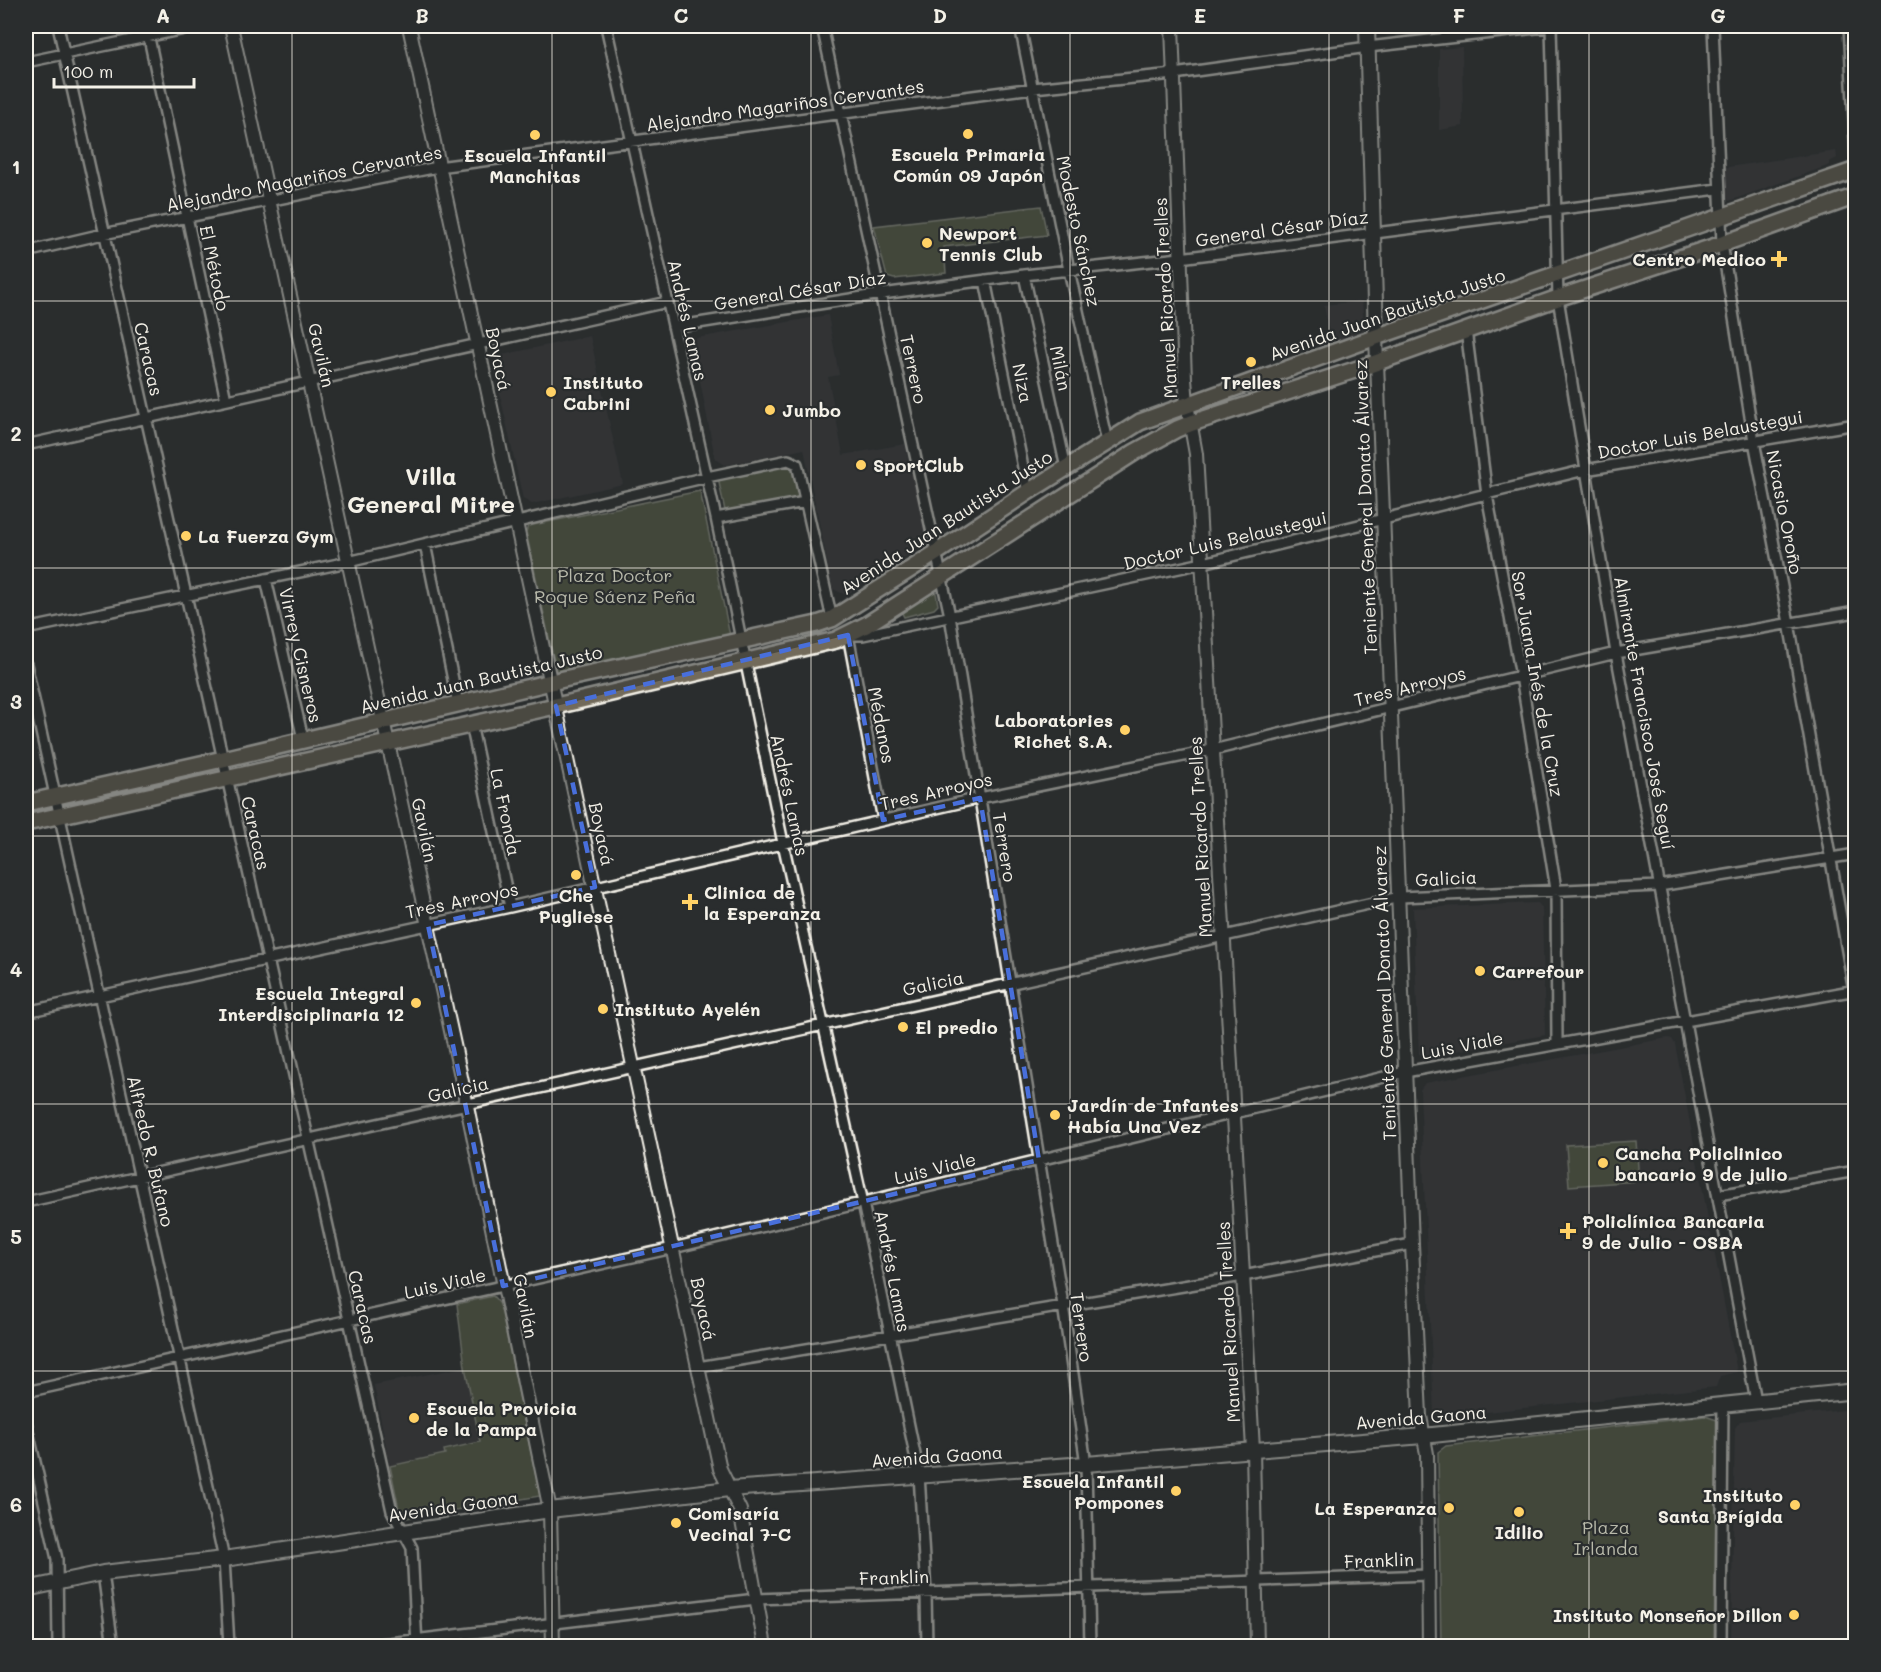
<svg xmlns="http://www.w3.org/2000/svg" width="1881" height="1672" font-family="Mali,sans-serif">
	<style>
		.built { fill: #3c3a3e }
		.green { fill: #5f664c; stroke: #aaac9a; stroke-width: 1.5 }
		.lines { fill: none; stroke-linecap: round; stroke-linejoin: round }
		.minor-casing { stroke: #f4f1e8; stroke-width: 14 }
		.tertiary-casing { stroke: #f4f1e8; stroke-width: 16 }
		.secondary-casing { stroke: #f4f1e8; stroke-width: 18 }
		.primary-casing { stroke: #f4f1e8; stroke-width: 20 }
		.minor { stroke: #2a2d2e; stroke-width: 9 }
		.tertiary { stroke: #2a2d2e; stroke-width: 12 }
		.secondary { stroke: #2a2d2e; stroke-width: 14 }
		.primary { stroke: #726b5a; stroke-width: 15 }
		.marked { fill: none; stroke: #486fdb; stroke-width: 4.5; stroke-dasharray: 12 8; stroke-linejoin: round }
		.grid { fill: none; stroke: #f4f1e8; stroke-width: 1.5; stroke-opacity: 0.55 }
		.poi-dot { fill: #ffd166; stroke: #2a2d2e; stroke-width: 2 }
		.labels { text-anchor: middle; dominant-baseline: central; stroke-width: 4.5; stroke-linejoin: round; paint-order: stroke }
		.street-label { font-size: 18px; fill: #f4f1e8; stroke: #2a2d2e }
		.poi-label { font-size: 18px; font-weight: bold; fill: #f4f1e8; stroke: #2a2d2e; text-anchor: start }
		.park-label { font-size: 18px; fill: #b8b9aa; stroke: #2a2d2e }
		.district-label { font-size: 24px; font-weight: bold; fill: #f4f1e8; stroke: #2a2d2e }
		.neatline { fill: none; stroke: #f4f1e8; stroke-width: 2 }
		.grid-label { font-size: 20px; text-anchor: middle; font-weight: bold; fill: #f4f1e8 }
	</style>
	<rect width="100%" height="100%" fill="#2a2d2e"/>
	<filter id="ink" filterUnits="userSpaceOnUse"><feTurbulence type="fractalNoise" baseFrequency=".0167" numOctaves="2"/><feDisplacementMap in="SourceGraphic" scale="12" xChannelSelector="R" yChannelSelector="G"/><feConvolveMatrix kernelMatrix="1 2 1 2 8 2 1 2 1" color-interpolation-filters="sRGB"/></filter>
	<g filter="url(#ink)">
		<path class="built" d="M 1462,47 L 1463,126 L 1439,130 L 1439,49 Z
			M 1836,151 L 1837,158 L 1829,162 L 1830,165 L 1729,201 L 1726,192 L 1724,192 L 1722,168 Z
			M 1362,301 L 1364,329 L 1361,332 L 1331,343 L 1324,305 Z
			M 828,315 L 839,375 L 828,377 L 843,455 L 905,444 L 910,474 L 915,473 L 926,536 L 924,545 L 846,595 L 833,589 L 804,449 L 725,465 L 715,458 L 693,344 L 697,338 Z
			M 590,336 L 623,484 L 532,504 L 523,499 L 493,362 L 498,356 Z
			M 1538,903 L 1542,908 L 1545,1035 L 1427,1056 L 1419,1054 L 1413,908 Z
			M 1668,1038 L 1672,1039 L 1675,1044 L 1737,1372 L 1720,1376 L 1716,1387 L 1440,1417 L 1434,1413 L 1420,1090 L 1425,1083 Z
			M 465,1367 L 480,1442 L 444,1449 L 445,1454 L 390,1466 L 374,1385 Z
			M 1855,1409 L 1855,1646 L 1731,1646 L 1735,1428 L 1740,1421 Z"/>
		<path class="green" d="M 1041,206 L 1047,235 L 944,247 L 946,273 L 894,279 L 887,277 L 874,226 Z
			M 795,462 L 804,503 L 727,520 L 718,478 Z
			M 700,491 L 730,636 L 563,674 L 556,670 L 526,532 L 528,526 Z
			M 931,591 L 936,593 L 938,605 L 934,609 L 904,617 L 900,609 Z
			M 1636,1141 L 1639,1181 L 1569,1186 L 1566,1145 Z
			M 493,1296 L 500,1304 L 540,1496 L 401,1519 L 390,1466 L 445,1454 L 444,1450 L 480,1442 L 465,1367 L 457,1304 Z
			M 1705,1416 L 1717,1420 L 1714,1646 L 1441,1646 L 1438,1452 L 1446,1446 Z"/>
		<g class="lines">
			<defs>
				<path id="minor" d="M 58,26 L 392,1511 L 412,1548 L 417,1646
					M 606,26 L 716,518 L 783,843 L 863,1203 L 919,1474 L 926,1593 L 927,1646
					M 822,26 L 950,616 L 1063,1305 L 1086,1464 L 1090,1646
					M 1020,26 L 1069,270 L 1107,442
					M 1551,26 L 1558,298 L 1616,653 L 1756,1401
					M 1713,26 L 1722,244 L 1754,441 L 1789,623 L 1856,1002
					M 1849,26 L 1856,160
					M 149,38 L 226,400
					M 26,62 L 199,26
					M 26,252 L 103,234 L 438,167 L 1033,88 L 1174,74 L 1368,47 L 1554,26
					M 1024,275 L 1066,468
					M 985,280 L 1028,492
					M 673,327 L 882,294 L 1024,275 L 1180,258 L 1718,189
					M 1466,330 L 1487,495 L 1521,676 L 1556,889 L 1557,1044
					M 26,445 L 667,302
					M 716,518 L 805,502
					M 425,544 L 458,704
					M 266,579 L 303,739
					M 26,629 L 348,562 L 707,477 L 788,460 L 797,464 L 832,619
					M 26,664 L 224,1559 L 229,1646
					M 471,724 L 510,907
					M 883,820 L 848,635 L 863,635 L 1203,563 L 1585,470 L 1856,424
					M 26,1012 L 510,907 L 980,798 L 1213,750 L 1616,653 L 1856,612
					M 1718,1195 L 1856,1171
					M 26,1202 L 1400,897 L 1659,886 L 1856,854
					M 698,1367 L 1243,1276 L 1412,1244
					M 26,1392 L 673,1248 L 1405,1072 L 1856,990
					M 26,1422 L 57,1559 L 58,1646
					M 103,1573 L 113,1646
					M 364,1646 L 756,1599 L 1428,1575
					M 1721,1646 L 1723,1404"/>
				<path id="tertiary" d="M 231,26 L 460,1072 L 550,1510 L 553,1646
					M 409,26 L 720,1469 L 740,1510 L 765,1646
					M 1172,26 L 1185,379 L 1187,404 L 1196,454 L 1253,1449 L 1257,1646
					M 1376,337 L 1412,1244 L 1420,1416 L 1427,1454 L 1429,1646"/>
				<path id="secondary" d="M 1367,26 L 1376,337
					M 26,1589 L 103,1573 L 224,1559 L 550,1510 L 729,1489 L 1086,1464 L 1423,1436 L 1856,1391"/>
				<path id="primary" d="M 26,803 L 223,759 L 564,679 L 817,624 L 832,619 L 936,553 L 1028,492 L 1140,422 L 1376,337 L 1856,170
					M 26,823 L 569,703 L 836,640 L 866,625 L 1135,452 L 1177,429 L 1192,423 L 1364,367 L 1558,298 L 1722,244 L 1856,196"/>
			</defs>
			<use href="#minor" class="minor-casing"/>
			<use href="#tertiary" class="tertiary-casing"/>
			<use href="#secondary" class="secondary-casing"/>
			<use href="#primary" class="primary-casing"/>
			<use href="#minor" class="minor"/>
			<use href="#tertiary" class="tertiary"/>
			<use href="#secondary" class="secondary"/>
			<use href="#primary" class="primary"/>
		</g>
	</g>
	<path d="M0 0H1881V1672H0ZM 848,635 L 883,820 L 980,798 L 1039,1160 L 503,1286 L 428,925 L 595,887 L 556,706 Z" fill="#2a2d2e" fill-opacity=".55" fill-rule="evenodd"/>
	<path class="marked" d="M 848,635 L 883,820 L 980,798 L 1039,1160 L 503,1286 L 428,925 L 595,887 L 556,706 Z"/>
	<path class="grid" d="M 292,26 L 292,1646M 552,26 L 552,1646M 811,26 L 811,1646M 1070,26 L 1070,1646M 1329,26 L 1329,1646M 1589,26 L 1589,1646M 26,301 L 1856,301M 26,568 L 1856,568M 26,836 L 1856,836M 26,1104 L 1856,1104M 26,1371 L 1856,1371"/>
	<g class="poi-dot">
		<circle cx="968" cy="134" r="6"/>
		<circle cx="535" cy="135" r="6"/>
		<circle cx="927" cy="243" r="6"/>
		<path d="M1776 250h6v6h6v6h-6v6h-6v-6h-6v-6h6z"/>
		<circle cx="1251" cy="362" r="6"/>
		<circle cx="551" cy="392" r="6"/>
		<circle cx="770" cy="410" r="6"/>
		<circle cx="861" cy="465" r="6"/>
		<circle cx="186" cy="536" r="6"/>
		<circle cx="1125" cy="730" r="6"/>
		<circle cx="576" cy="875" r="6"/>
		<path d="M687 893h6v6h6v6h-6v6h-6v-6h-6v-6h6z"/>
		<circle cx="1480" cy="971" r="6"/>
		<circle cx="416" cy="1003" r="6"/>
		<circle cx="603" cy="1009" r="6"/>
		<circle cx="903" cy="1027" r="6"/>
		<circle cx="1055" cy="1115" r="6"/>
		<circle cx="1603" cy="1163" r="6"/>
		<path d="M1565 1222h6v6h6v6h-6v6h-6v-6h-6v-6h6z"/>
		<circle cx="414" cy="1418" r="6"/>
		<circle cx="1176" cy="1491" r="6"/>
		<circle cx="1795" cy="1505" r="6"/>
		<circle cx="1449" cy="1508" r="6"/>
		<circle cx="1519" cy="1512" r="6"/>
		<circle cx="676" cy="1523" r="6"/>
		<circle cx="1794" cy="1615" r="6"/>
	</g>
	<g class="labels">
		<g class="street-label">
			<text transform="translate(785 105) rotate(-8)">Alejandro Magariños Cervantes</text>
			<text transform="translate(304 178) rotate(-11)">Alejandro Magariños Cervantes</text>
			<text transform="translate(1282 228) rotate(-8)">General César Díaz</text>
			<text transform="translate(1079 231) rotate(78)">Modesto Sánchez</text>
			<text transform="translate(215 268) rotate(78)">El Método</text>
			<text transform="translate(800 290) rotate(-9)">General César Díaz</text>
			<text transform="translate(1165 298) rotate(-93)">Manuel Ricardo Trelles</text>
			<text transform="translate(1387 314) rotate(-19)">Avenida Juan Bautista Justo</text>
			<text transform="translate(688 320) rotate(77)">Andrés Lamas</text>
			<text transform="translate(322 355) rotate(77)">Gavilán</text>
			<text transform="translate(149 359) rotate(77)">Caracas</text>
			<text transform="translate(499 359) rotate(78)">Boyacá</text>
			<text transform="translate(1061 368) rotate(78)">Milán</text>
			<text transform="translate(914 369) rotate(78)">Terrero</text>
			<text transform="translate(1023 383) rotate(78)">Niza</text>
			<text transform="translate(1700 434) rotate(-10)">Doctor Luis Belaustegui</text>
			<text transform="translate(1365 507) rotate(-92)">Teniente General Donato Álvarez</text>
			<text transform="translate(1785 512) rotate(79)">Nicasio Oroño</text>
			<text transform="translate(946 522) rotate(-33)">Avenida Juan Bautista Justo</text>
			<text transform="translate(1225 540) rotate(-13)">Doctor Luis Belaustegui</text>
			<text transform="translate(301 655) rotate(77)">Virrey Cisneros</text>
			<text transform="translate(481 679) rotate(-13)">Avenida Juan Bautista Justo</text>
			<text transform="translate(1538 684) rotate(80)">Sor Juana Inés de la Cruz</text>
			<text transform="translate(1410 686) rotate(-14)">Tres Arroyos</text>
			<text transform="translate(1645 713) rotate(80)">Almirante Francisco José Seguí</text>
			<text transform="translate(882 725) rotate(79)">Médanos</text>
			<text transform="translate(936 791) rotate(-13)">Tres Arroyos</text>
			<text transform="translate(790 795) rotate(78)">Andrés Lamas</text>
			<text transform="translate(506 812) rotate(78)">La Fronda</text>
			<text transform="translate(425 830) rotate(78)">Gavilán</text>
			<text transform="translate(256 833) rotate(77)">Caracas</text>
			<text transform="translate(602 834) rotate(78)">Boyacá</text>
			<text transform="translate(1200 837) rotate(-93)">Manuel Ricardo Trelles</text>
			<text transform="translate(1005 847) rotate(81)">Terrero</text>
			<text transform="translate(1446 878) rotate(-3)">Galicia</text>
			<text transform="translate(462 900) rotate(-12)">Tres Arroyos</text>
			<text transform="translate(933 983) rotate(-12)">Galicia</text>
			<text transform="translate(1384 993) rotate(-92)">Teniente General Donato Álvarez</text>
			<text transform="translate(1462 1045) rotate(-11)">Luis Viale</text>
			<text transform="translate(458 1089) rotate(-13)">Galicia</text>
			<text transform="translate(151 1151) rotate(77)">Alfredo R. Bufano</text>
			<text transform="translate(935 1168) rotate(-14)">Luis Viale</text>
			<text transform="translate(893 1271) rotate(79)">Andrés Lamas</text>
			<text transform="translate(445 1283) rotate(-13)">Luis Viale</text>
			<text transform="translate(526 1306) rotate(79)">Gavilán</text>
			<text transform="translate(363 1307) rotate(77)">Caracas</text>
			<text transform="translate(704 1309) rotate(78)">Boyacá</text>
			<text transform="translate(1228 1322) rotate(-93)">Manuel Ricardo Trelles</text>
			<text transform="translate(1082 1327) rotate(82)">Terrero</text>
			<text transform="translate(1421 1417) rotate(-5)">Avenida Gaona</text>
			<text transform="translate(937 1456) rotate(-4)">Avenida Gaona</text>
			<text transform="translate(453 1506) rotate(-8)">Avenida Gaona</text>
			<text transform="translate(1379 1560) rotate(-2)">Franklin</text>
			<text transform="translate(894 1577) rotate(-2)">Franklin</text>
		</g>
		<g class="poi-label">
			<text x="968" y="154" text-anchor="middle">Escuela Primaria<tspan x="968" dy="21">Común 09 Japón</tspan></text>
			<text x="535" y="155" text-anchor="middle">Escuela Infantil<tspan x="535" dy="21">Manchitas</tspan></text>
			<text x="939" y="233">Newport<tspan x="939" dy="21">Tennis Club</tspan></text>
			<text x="1766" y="259" text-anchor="end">Centro Medico</text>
			<text x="563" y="382">Instituto<tspan x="563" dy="21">Cabrini</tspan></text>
			<text x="1251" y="382" text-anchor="middle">Trelles</text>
			<text x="782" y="410">Jumbo</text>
			<text x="873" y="465">SportClub</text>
			<text x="198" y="536">La Fuerza Gym</text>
			<text x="1113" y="720" text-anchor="end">Laboratories<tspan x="1113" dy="21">Richet S.A.</tspan></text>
			<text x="704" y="892">Clinica de<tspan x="704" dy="21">la Esperanza</tspan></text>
			<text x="576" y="895" text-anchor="middle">Che<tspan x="576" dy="21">Pugliese</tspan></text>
			<text x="1492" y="971">Carrefour</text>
			<text x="404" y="993" text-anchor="end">Escuela Integral<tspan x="404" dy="21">Interdisciplinaria 12</tspan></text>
			<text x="615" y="1009">Instituto Ayelén</text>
			<text x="915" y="1027">El predio</text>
			<text x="1067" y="1105">Jardín de Infantes<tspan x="1067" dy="21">Había Una Vez</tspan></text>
			<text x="1615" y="1153">Cancha Policlinico<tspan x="1615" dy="21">bancario 9 de julio</tspan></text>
			<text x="1582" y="1221">Policlínica Bancaria<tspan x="1582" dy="21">9 de Julio - OSBA</tspan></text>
			<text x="426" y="1408">Escuela Provicia<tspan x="426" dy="21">de la Pampa</tspan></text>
			<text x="1164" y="1481" text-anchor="end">Escuela Infantil<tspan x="1164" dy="21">Pompones</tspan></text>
			<text x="1783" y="1495" text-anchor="end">Instituto<tspan x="1783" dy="21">Santa Brígida</tspan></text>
			<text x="1437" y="1508" text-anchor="end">La Esperanza</text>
			<text x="688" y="1513">Comisaría<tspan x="688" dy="21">Vecinal 7-C</tspan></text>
			<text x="1519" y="1532" text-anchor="middle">Idilio</text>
			<text x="1782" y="1615" text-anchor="end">Instituto Monseñor Dillon</text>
		</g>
		<g class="park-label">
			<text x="615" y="575">Plaza Doctor<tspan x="615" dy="21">Roque Sáenz Peña</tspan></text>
			<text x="1606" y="1527">Plaza<tspan x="1606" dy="21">Irlanda</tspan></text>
		</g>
		<g class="district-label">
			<text x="431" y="475">Villa<tspan x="431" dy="28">General Mitre</tspan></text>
		</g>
	</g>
	<rect width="1881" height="1672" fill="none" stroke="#2a2d2e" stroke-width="66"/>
	<path d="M54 78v9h140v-9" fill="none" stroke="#f4f1e8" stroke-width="3"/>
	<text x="63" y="78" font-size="18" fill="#f4f1e8" stroke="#2a2d2e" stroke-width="4.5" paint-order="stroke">100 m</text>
	<rect x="33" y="33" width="1815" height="1606" class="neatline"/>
	<g class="grid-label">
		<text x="163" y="23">A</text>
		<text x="422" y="23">B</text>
		<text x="681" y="23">C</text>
		<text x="940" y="23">D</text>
		<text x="1200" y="23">E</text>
		<text x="1459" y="23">F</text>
		<text x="1718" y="23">G</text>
		<text x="16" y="174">1</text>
		<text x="16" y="441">2</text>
		<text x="16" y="709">3</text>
		<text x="16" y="977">4</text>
		<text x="16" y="1244">5</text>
		<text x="16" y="1512">6</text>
	</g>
</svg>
